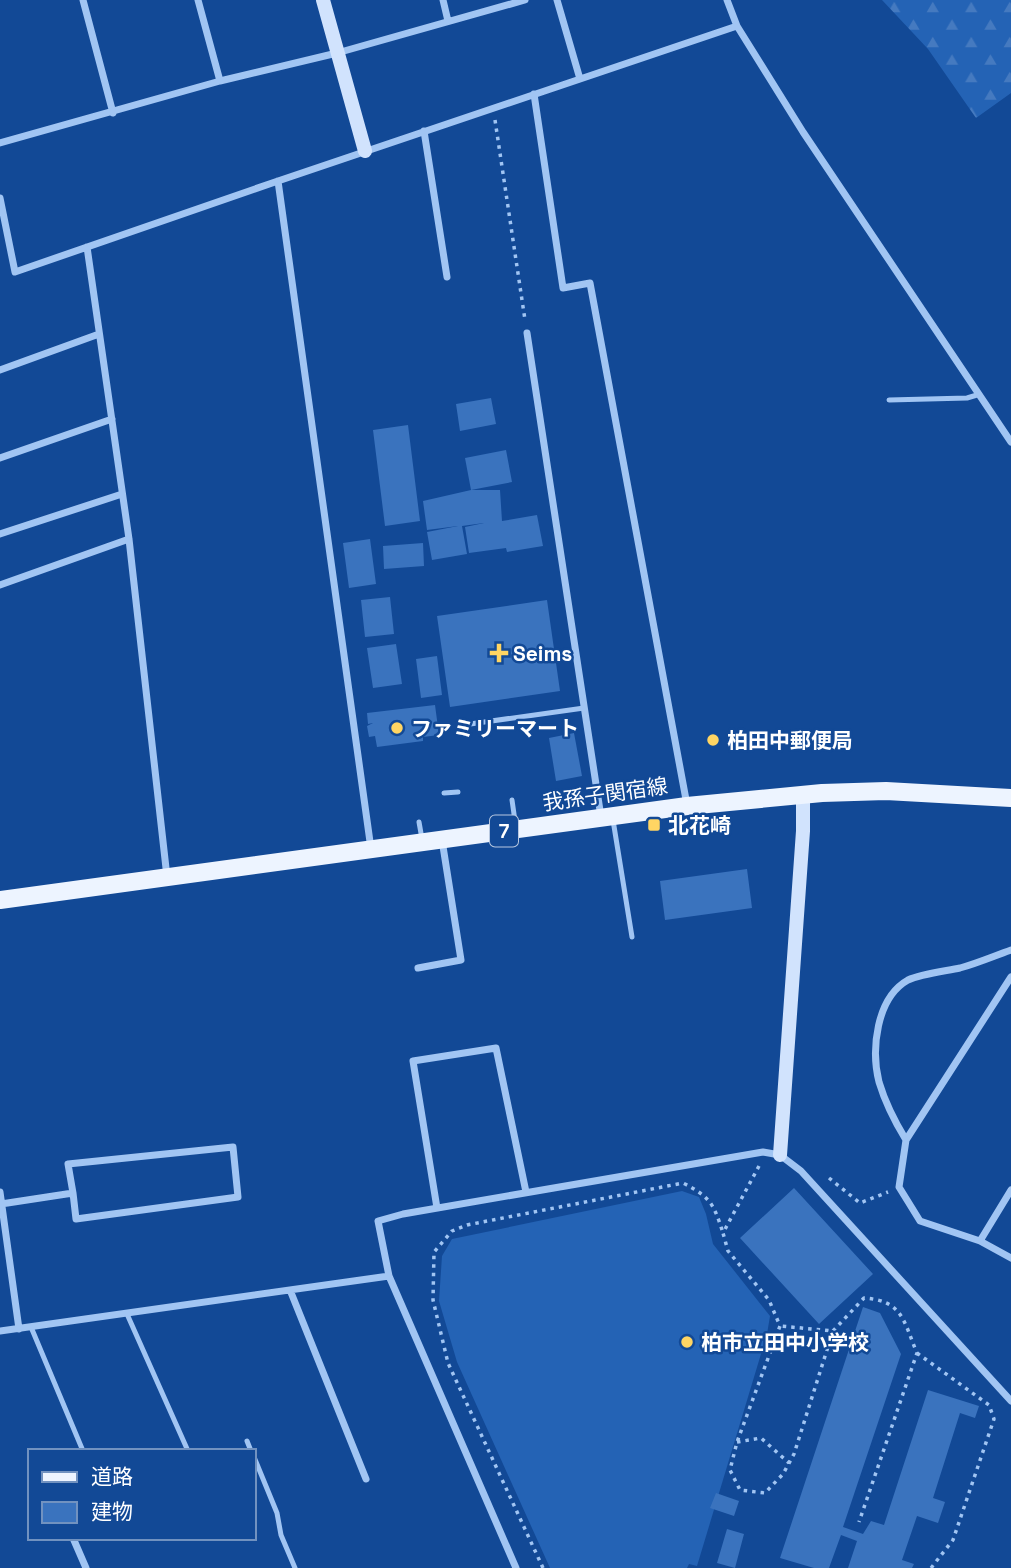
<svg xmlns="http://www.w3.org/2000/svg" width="1011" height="1568" font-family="'Space Grotesk','Noto Sans JP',sans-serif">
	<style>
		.forest { fill: url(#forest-firs) }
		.garden { fill: #2463b5 }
		.building { fill: #3a73be }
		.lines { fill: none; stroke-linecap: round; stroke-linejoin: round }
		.path { stroke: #a1c5f3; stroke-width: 3.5; stroke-dasharray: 3.5 5; stroke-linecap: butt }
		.lane { stroke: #a1c5f3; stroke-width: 5 }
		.street { stroke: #a1c5f3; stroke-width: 7 }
		.secondary { stroke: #d1e3fd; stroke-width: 14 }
		.primary { stroke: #edf4ff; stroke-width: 18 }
		.poi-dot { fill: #ffd563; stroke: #124996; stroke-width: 2.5 }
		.labels { text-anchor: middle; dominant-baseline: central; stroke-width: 5; stroke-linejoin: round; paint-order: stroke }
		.shield { fill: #124996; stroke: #b8c8e0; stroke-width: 2 }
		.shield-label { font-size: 19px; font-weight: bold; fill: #fff }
		.poi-label { font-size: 21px; font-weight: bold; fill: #fff; stroke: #124996; text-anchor: start }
		.street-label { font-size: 21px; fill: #fff; stroke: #124996 }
	</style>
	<defs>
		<pattern id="forest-firs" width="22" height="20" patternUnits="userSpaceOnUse" patternTransform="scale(1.75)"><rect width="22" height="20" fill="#2463b5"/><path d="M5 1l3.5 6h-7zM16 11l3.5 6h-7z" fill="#457ac0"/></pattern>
	</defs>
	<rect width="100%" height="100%" fill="#124996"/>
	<path class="forest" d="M 882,0 L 1011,0 L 1011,93 L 976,118 L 928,49 Z"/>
	<path class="garden" d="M 682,1191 L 699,1197 L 706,1214 L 713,1244 L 770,1316 L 767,1334 L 697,1566 L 689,1564 L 687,1568 L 550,1568 L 457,1362 L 439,1301 L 442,1256 L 452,1239 Z"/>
	<path class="building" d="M 491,398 L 496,424 L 460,431 L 456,404 Z
		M 408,425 L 420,521 L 385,526 L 373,430 Z
		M 506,450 L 512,482 L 471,490 L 465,458 Z
		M 471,490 L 500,490 L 502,521 L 537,515 L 543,546 L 507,552 L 506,548 L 469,553 L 465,527 L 484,523 L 462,526 L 467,554 L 432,560 L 427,532 L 458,526 L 427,530 L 423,501 Z
		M 370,539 L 376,584 L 349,588 L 343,543 Z
		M 423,543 L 424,566 L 384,569 L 383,546 Z
		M 390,597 L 394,634 L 365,637 L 361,600 Z
		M 547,600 L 560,691 L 450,707 L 437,616 Z
		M 396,644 L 402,684 L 373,688 L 367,648 Z
		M 437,656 L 442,695 L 421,698 L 416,659 Z
		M 435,705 L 439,735 L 423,737 L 423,741 L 377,747 L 375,736 L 369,737 L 367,726 L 373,723 L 368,724 L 367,713 Z
		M 574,733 L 582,776 L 556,781 L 549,738 Z
		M 747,869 L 752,908 L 665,920 L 660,881 Z
		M 794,1188 L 873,1274 L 819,1324 L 740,1238 Z
		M 863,1307 L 880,1313 L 901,1354 L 843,1527 L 863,1534 L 871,1521 L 884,1525 L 928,1390 L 979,1406 L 975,1418 L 960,1413 L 933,1498 L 945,1502 L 938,1523 L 917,1516 L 902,1560 L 914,1564 L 912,1568 L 848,1568 L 857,1541 L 841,1535 L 829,1568 L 814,1568 L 780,1558 Z
		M 716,1493 L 739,1501 L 734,1516 L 710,1508 Z
		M 727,1529 L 744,1534 L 735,1568 L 717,1563 Z"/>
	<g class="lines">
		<path class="path" d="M 495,120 L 525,320
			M 759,1166 L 723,1233 L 728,1251 L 769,1300 L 780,1326 L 737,1442 L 730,1470 L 740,1490 L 765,1493 L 783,1474 L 794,1454 L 833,1331 L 780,1326
			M 829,1178 L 860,1203 L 888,1192
			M 833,1331 L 864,1298 C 903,1301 903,1320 917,1353 L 859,1522
			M 917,1353 L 989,1405 L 994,1419 L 953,1540 L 931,1568
			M 737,1442 L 761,1438 L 789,1463
			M 543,1568 L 448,1363 L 433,1300 L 434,1252 L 452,1231 L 467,1225 L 683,1183 C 711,1197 714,1205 723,1233"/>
		<path class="lane" d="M 889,400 L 967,398 L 977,395
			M 463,725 L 584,708
			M 444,793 L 458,792
			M 512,800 L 516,828
			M 613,820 L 632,937
			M 419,822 L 422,839
			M 127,1314 L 188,1451
			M 31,1327 L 83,1451
			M 247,1441 L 251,1451
			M 254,1457 L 277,1513 L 281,1535 L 295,1568"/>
		<path class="street" d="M 83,0 L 113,113
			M 198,0 L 220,81
			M 443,0 L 448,21
			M 557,0 L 580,79
			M 727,0 L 737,26 L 803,132 L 1011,442
			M 534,94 L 563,288 L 590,283 L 687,805
			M 424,131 L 447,277
			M 0,143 L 220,81 L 337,53 L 525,0
			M 278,181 L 371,849
			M 0,198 L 15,272 L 278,181 L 737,26
			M 87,247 L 129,539 L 167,877
			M 527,333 L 601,817
			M 0,370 L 99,334
			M 0,458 L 112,419
			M 0,534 L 122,494
			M 0,585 L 129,539
			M 418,968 L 461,960 L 442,840
			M 1011,977 L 906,1140 L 899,1187 L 920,1221 L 980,1241 L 1011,1258
			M 906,1140 C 895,1122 885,1102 879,1082 C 871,1050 876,998 908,980 C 921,974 946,971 960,968 C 978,963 994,956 1011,950
			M 0,1192 L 19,1329
			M 1,1204 L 73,1193 L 68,1164 L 233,1147 L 238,1197 L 76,1219 L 73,1193
			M 437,1208 L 413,1061 L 496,1048 L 526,1192
			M 980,1241 L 1011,1190
			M 290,1290 L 366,1479
			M 0,1331 L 389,1276
			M 73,1538 L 86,1568
			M 516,1568 L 389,1276 L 378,1221 L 403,1214 L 763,1152 L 780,1155 L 801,1171 L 1011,1401"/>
		<path class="secondary" d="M 323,0 L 365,151
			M 780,1155 L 803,831 L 803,795"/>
		<path class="primary" d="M 0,900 L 687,806 L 822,793 L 886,791 L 1011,798"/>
	</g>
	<g class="poi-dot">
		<path d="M495.5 642.5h7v7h7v7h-7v7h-7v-7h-7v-7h7z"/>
		<circle cx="397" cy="728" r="7"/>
		<circle cx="713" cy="740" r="7"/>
		<rect x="647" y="818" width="14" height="14" rx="3.5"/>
		<circle cx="687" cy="1342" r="7"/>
	</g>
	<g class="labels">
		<rect class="shield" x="490" y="815.5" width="28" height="31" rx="5"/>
		<g class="shield-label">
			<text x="504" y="831">7</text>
		</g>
		<g class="poi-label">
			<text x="513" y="653">Seims</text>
			<text x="411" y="728">ファミリーマート</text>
			<text x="727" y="740">柏田中郵便局</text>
			<text x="668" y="825">北花崎</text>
			<text x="701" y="1342">柏市立田中小学校</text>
		</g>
		<g class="street-label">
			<text transform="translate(605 794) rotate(-8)">我孫子関宿線</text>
		</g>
	</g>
	<rect x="28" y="1449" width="228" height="91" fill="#124996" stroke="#7192c0" stroke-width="2"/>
	<rect x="42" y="1472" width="35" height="10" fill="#edf4ff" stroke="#7192c0" stroke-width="2"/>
	<text x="91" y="1484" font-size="21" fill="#ffffff">道路</text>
	<rect x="42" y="1502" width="35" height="21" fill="#3a73be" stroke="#7192c0" stroke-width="2"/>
	<text x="91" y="1519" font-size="21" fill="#ffffff">建物</text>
</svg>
